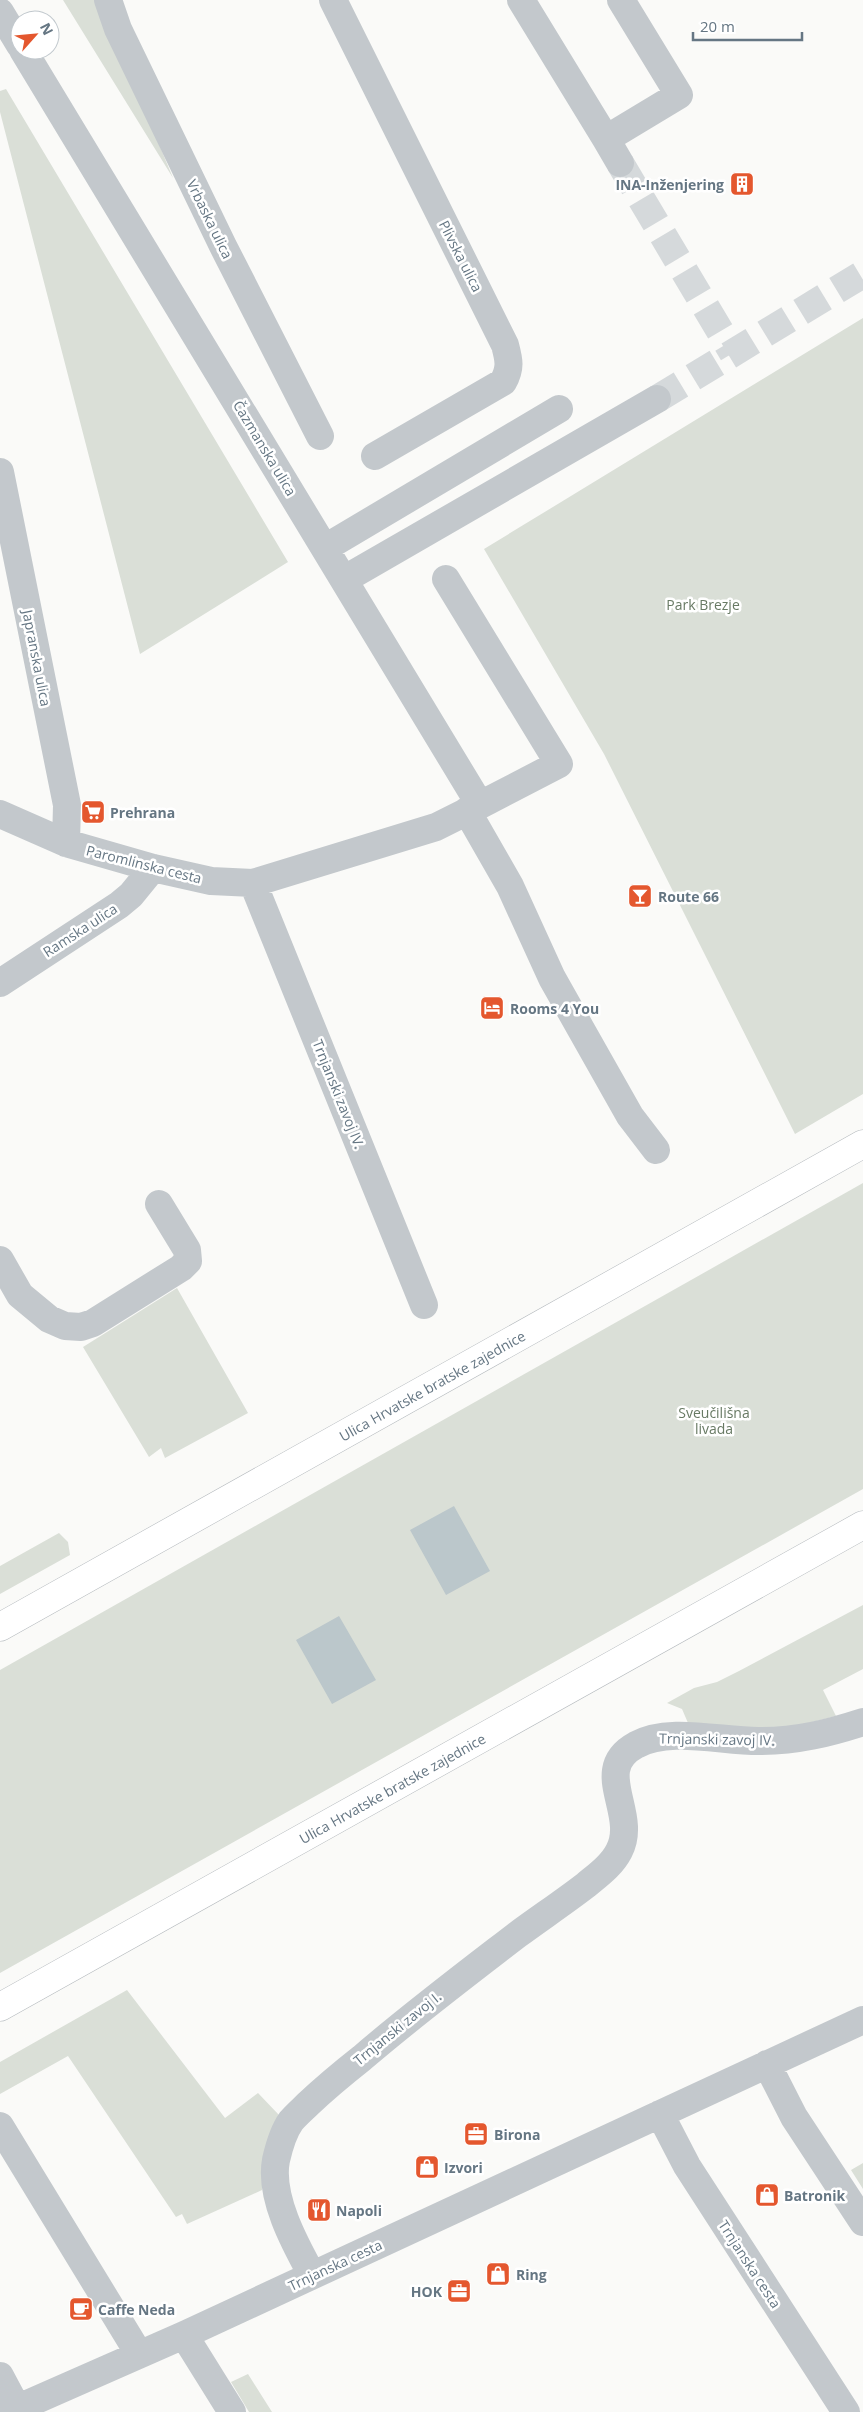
<svg xmlns="http://www.w3.org/2000/svg" width="863" height="2412" font-family="'Open Sans',sans-serif">
	<style>
		.green { fill: #dadfd7 }
		.water { fill: #bbc7cb }
		.lines { fill: none; stroke-linecap: round; stroke-linejoin: round }
		.minor-tunnel { stroke: #d5d9db; stroke-width: 28; stroke-dasharray: 28 14; stroke-linecap: butt }
		.major-casing { stroke: #b5babe; stroke-width: 29 }
		.minor { stroke: #c3c8cc; stroke-width: 28 }
		.major { stroke: #fff; stroke-width: 28 }
		.labels { text-anchor: middle; dominant-baseline: central; stroke-width: 5; stroke-linejoin: round; paint-order: stroke }
		.poi-label { font-size: 14px; font-weight: bold; fill: #657683; stroke: #fff; text-anchor: start }
		.street-label { font-size: 14px; fill: #657683; stroke: #fff }
		.park-label { font-size: 14px; fill: #687a64; stroke: #fff }
	</style>
	<rect width="100%" height="100%" fill="#fafaf8"/>
	<path class="green" d="M 63,0 L 99,0 L 173,178 Z
		M 6,89 L 288,562 L 140,654 L 0,112 L 0,91 Z
		M 863,318 L 863,1094 L 795,1134 L 604,754 L 484,549 Z
		M 863,1183 L 863,1489 L 0,1973 L 0,1670 Z
		M 177,1288 L 248,1413 L 165,1458 L 161,1448 L 149,1457 L 83,1347 Z
		M 59,1533 L 68,1542 L 70,1555 L 0,1594 L 0,1566 Z
		M 863,1605 L 863,1669 L 823,1690 L 836,1716 L 781,1730 L 688,1723 L 682,1709 L 667,1703 L 694,1688 L 717,1682 L 739,1671 Z
		M 127,1990 L 225,2118 L 258,2093 L 279,2115 L 263,2160 L 262,2190 L 187,2224 L 182,2214 L 176,2217 L 68,2056 L 0,2094 L 0,2062 Z
		M 863,2163 L 863,2189 L 851,2170 Z
		M 248,2374 L 272,2412 L 249,2412 L 231,2382 Z"/>
	<path class="water" d="M 454,1506 L 490,1571 L 446,1595 L 410,1530 Z
		M 339,1616 L 376,1680 L 332,1704 L 296,1640 Z"/>
	<g class="lines">
		<path class="minor-tunnel" d="M 620,163 L 733,353
			M 657,399 L 863,274"/>
		<defs>
			<g id="major">
				<path id="s1" d="M 0,1627 L 863,1144"/>
				<path id="s2" d="M 0,2007 L 863,1525"/>
			</g>
		</defs>
		<use href="#major" class="major-casing"/>
		<path class="minor" d="M 108,0 L 118,29 L 223,246 L 320,436
			M 333,0 L 505,345 C 509,360 511,368 503,382 L 375,456
			M 521,0 L 606,139 L 679,95 L 621,0
			M 0,12 L 20,45
			M 606,139 L 620,163
			M 0,472 L 67,805 L 66,843
			M 325,548 L 559,409
			M 345,579 L 657,399
			M 446,579 L 559,764 L 480,805
			M 467,811 L 510,886 L 552,978 L 630,1116 L 656,1150
			M 0,814 L 66,843 L 153,868 L 211,881 L 253,883 L 436,827 L 480,805 L 23,50
			M 253,883 L 424,1305
			M 0,983 L 119,905 L 131,895 L 153,868
			M 0,1260 L 20,1295 L 49,1319 L 65,1326 L 81,1327 L 93,1323 L 181,1268 L 188,1261 L 187,1250 L 159,1204
			M 767,2064 L 794,2117 L 863,2222
			M 660,2114 L 687,2166 L 846,2412
			M 0,2126 L 139,2354
			M 312,2275 C 295,2244 269,2197 276,2160 C 279,2147 283,2132 291,2121 C 296,2115 303,2109 308,2104 C 325,2088 343,2073 362,2058 C 412,2015 465,1975 517,1935 C 540,1918 564,1902 586,1885 C 598,1875 612,1865 619,1851 C 639,1813 590,1770 636,1745 C 669,1726 724,1742 761,1741 C 797,1741 829,1733 863,1722
			M 184,2335 L 232,2412
			M 0,2376 L 17,2408
			M 9,2412 L 184,2335 L 863,2020"/>
		<use href="#major" class="major"/>
	</g>
	<defs>
		<symbol id="building-square" viewBox="-11 -11 22 22"><rect x="-9" y="-9" width="18" height="18" rx="4" fill="#e4572e" stroke="#fff"/><path d="M-4-6H4V6H1V3H-1V6H-4ZM-2.5-4.3h1.7v1.8h-1.7ZM.8-4.3h1.7v1.8H.8ZM-2.5-1h1.7V.8h-1.7ZM.8-1h1.7V.8H.8Z" fill="#fff"/></symbol>
		<symbol id="supermarket-square" viewBox="-11 -11 22 22"><rect x="-9" y="-9" width="18" height="18" rx="4" fill="#e4572e" stroke="#fff"/><path d="M-6-5.5h2.5l.6 2H6L4.5 2H-2.5L-4.4-4H-6ZM-1.5 3.2a1.3 1.3 0 1 0 .1 0ZM3 3.2a1.3 1.3 0 1 0 .1 0Z" fill="#fff"/></symbol>
		<symbol id="bar-square" viewBox="-11 -11 22 22"><rect x="-9" y="-9" width="18" height="18" rx="4" fill="#e4572e" stroke="#fff"/><path d="M-6-5H6L.8 .8V4.5H3.5V6h-7V4.5H-.8V.8Z" fill="#fff"/></symbol>
		<symbol id="hotel-square" viewBox="-11 -11 22 22"><rect x="-9" y="-9" width="18" height="18" rx="4" fill="#e4572e" stroke="#fff"/><path d="M-6-4.5h1.5V1H6V5H4.5V3h-9V5H-6ZM-4 0a1.8 1.8 0 1 1 3.6 0ZM.5 0V-2.5h3Q6-2.5 6 0Z" fill="#fff"/></symbol>
		<symbol id="office-square" viewBox="-11 -11 22 22"><rect x="-9" y="-9" width="18" height="18" rx="4" fill="#e4572e" stroke="#fff"/><path d="M-6-3h4V-5.5h4V-3h4V5H-6ZM-1-4.5V-3h2v-1.5ZM-6 0V1H6V0Z" fill="#fff"/></symbol>
		<symbol id="shop-square" viewBox="-11 -11 22 22"><rect x="-9" y="-9" width="18" height="18" rx="4" fill="#e4572e" stroke="#fff"/><path d="M-5-2.5h2.3a2.7 3.5 0 0 1 5.4 0H5L5.5 6h-11ZM-1.5-2.5h3a1.5 2.3 0 0 0-3 0Z" fill="#fff"/></symbol>
		<symbol id="restaurant-square" viewBox="-11 -11 22 22"><rect x="-9" y="-9" width="18" height="18" rx="4" fill="#e4572e" stroke="#fff"/><path d="M-5-6h1v4h1v-4h1v4h1v-4h1v5L-1.5 .5V6h-2V.5L-5-1ZM5-6V6H3V1.5H1.5Q1.5-4 5-6Z" fill="#fff"/></symbol>
		<symbol id="cafe-square" viewBox="-11 -11 22 22"><rect x="-9" y="-9" width="18" height="18" rx="4" fill="#e4572e" stroke="#fff"/><path d="M-5.5-4.5H6V0H3Q3 3.5 0 3.5H-2.5Q-5.5 3.5-5.5 0ZM3-3.2v2h1.7v-2ZM-6 4.5H4V6H-6Z" fill="#fff"/></symbol>
	</defs>
	<g fill-rule="evenodd">
		<use href="#building-square" x="728" y="170" width="28" height="28"/>
		<use href="#supermarket-square" x="79" y="798" width="28" height="28"/>
		<use href="#bar-square" x="626" y="882" width="28" height="28"/>
		<use href="#hotel-square" x="478" y="994" width="28" height="28"/>
		<use href="#office-square" x="462" y="2120" width="28" height="28"/>
		<use href="#shop-square" x="413" y="2153" width="28" height="28"/>
		<use href="#shop-square" x="753" y="2181" width="28" height="28"/>
		<use href="#restaurant-square" x="305" y="2196" width="28" height="28"/>
		<use href="#shop-square" x="484" y="2260" width="28" height="28"/>
		<use href="#office-square" x="445" y="2277" width="28" height="28"/>
		<use href="#cafe-square" x="67" y="2295" width="28" height="28"/>
	</g>
	<g class="labels">
		<g class="poi-label">
			<text x="724" y="184" text-anchor="end">INA-Inženjering</text>
			<text x="110" y="812">Prehrana</text>
			<text x="658" y="896">Route 66</text>
			<text x="510" y="1008">Rooms 4 You</text>
			<text x="494" y="2134">Birona</text>
			<text x="444" y="2167">Izvori</text>
			<text x="784" y="2195">Batronik</text>
			<text x="336" y="2210">Napoli</text>
			<text x="516" y="2274">Ring</text>
			<text x="442" y="2291" text-anchor="end">HOK</text>
			<text x="98" y="2309">Caffe Neda</text>
		</g>
		<g class="street-label">
			<text transform="translate(210 219) rotate(64)">Vrbaska ulica</text>
			<text transform="translate(461 256) rotate(63)">Plivska ulica</text>
			<text transform="translate(265 448) rotate(59)">Čazmanska ulica</text>
			<text transform="translate(37 658) rotate(79)">Japranska ulica</text>
			<text transform="translate(144 864) rotate(14)">Paromlinska cesta</text>
			<text transform="translate(80 930) rotate(-33)">Ramska ulica</text>
			<text transform="translate(339 1094) rotate(68)">Trnjanski zavoj IV.</text>
			<text stroke="none"><textPath href="#s1" startOffset="495">Ulica Hrvatske bratske zajednice</textPath></text>
			<text transform="translate(717 1739) rotate(1)">Trnjanski zavoj IV.</text>
			<text stroke="none"><textPath href="#s2" startOffset="449">Ulica Hrvatske bratske zajednice</textPath></text>
			<text transform="translate(397 2028) rotate(-39)">Trnjanski zavoj I.</text>
			<text transform="translate(750 2264) rotate(57)">Trnjanska cesta</text>
			<text transform="translate(335 2265) rotate(-25)">Trnjanska cesta</text>
		</g>
		<g class="park-label">
			<text x="703" y="604">Park Brezje</text>
			<text x="714" y="1412">Sveučilišna<tspan x="714" dy="16">livada</tspan></text>
		</g>
	</g>
	<g transform="translate(35 35) rotate(63)"><circle r="24" fill="#ffffff" stroke="#c1c8cd"/>
	<path d="M0-4L9 19L0 12L-9 19Z" fill="#e4572e"/>
	<text y="-8" font-size="14" font-weight="bold" text-anchor="middle" fill="#657683">N</text>
	</g>
	<path d="M693 32v8h109v-8" fill="none" stroke="#657683" stroke-width="2.5"/>
	<text x="700" y="32" font-size="15" fill="#657683" stroke="#ffffff" stroke-width="4" paint-order="stroke">20 m</text>
</svg>
